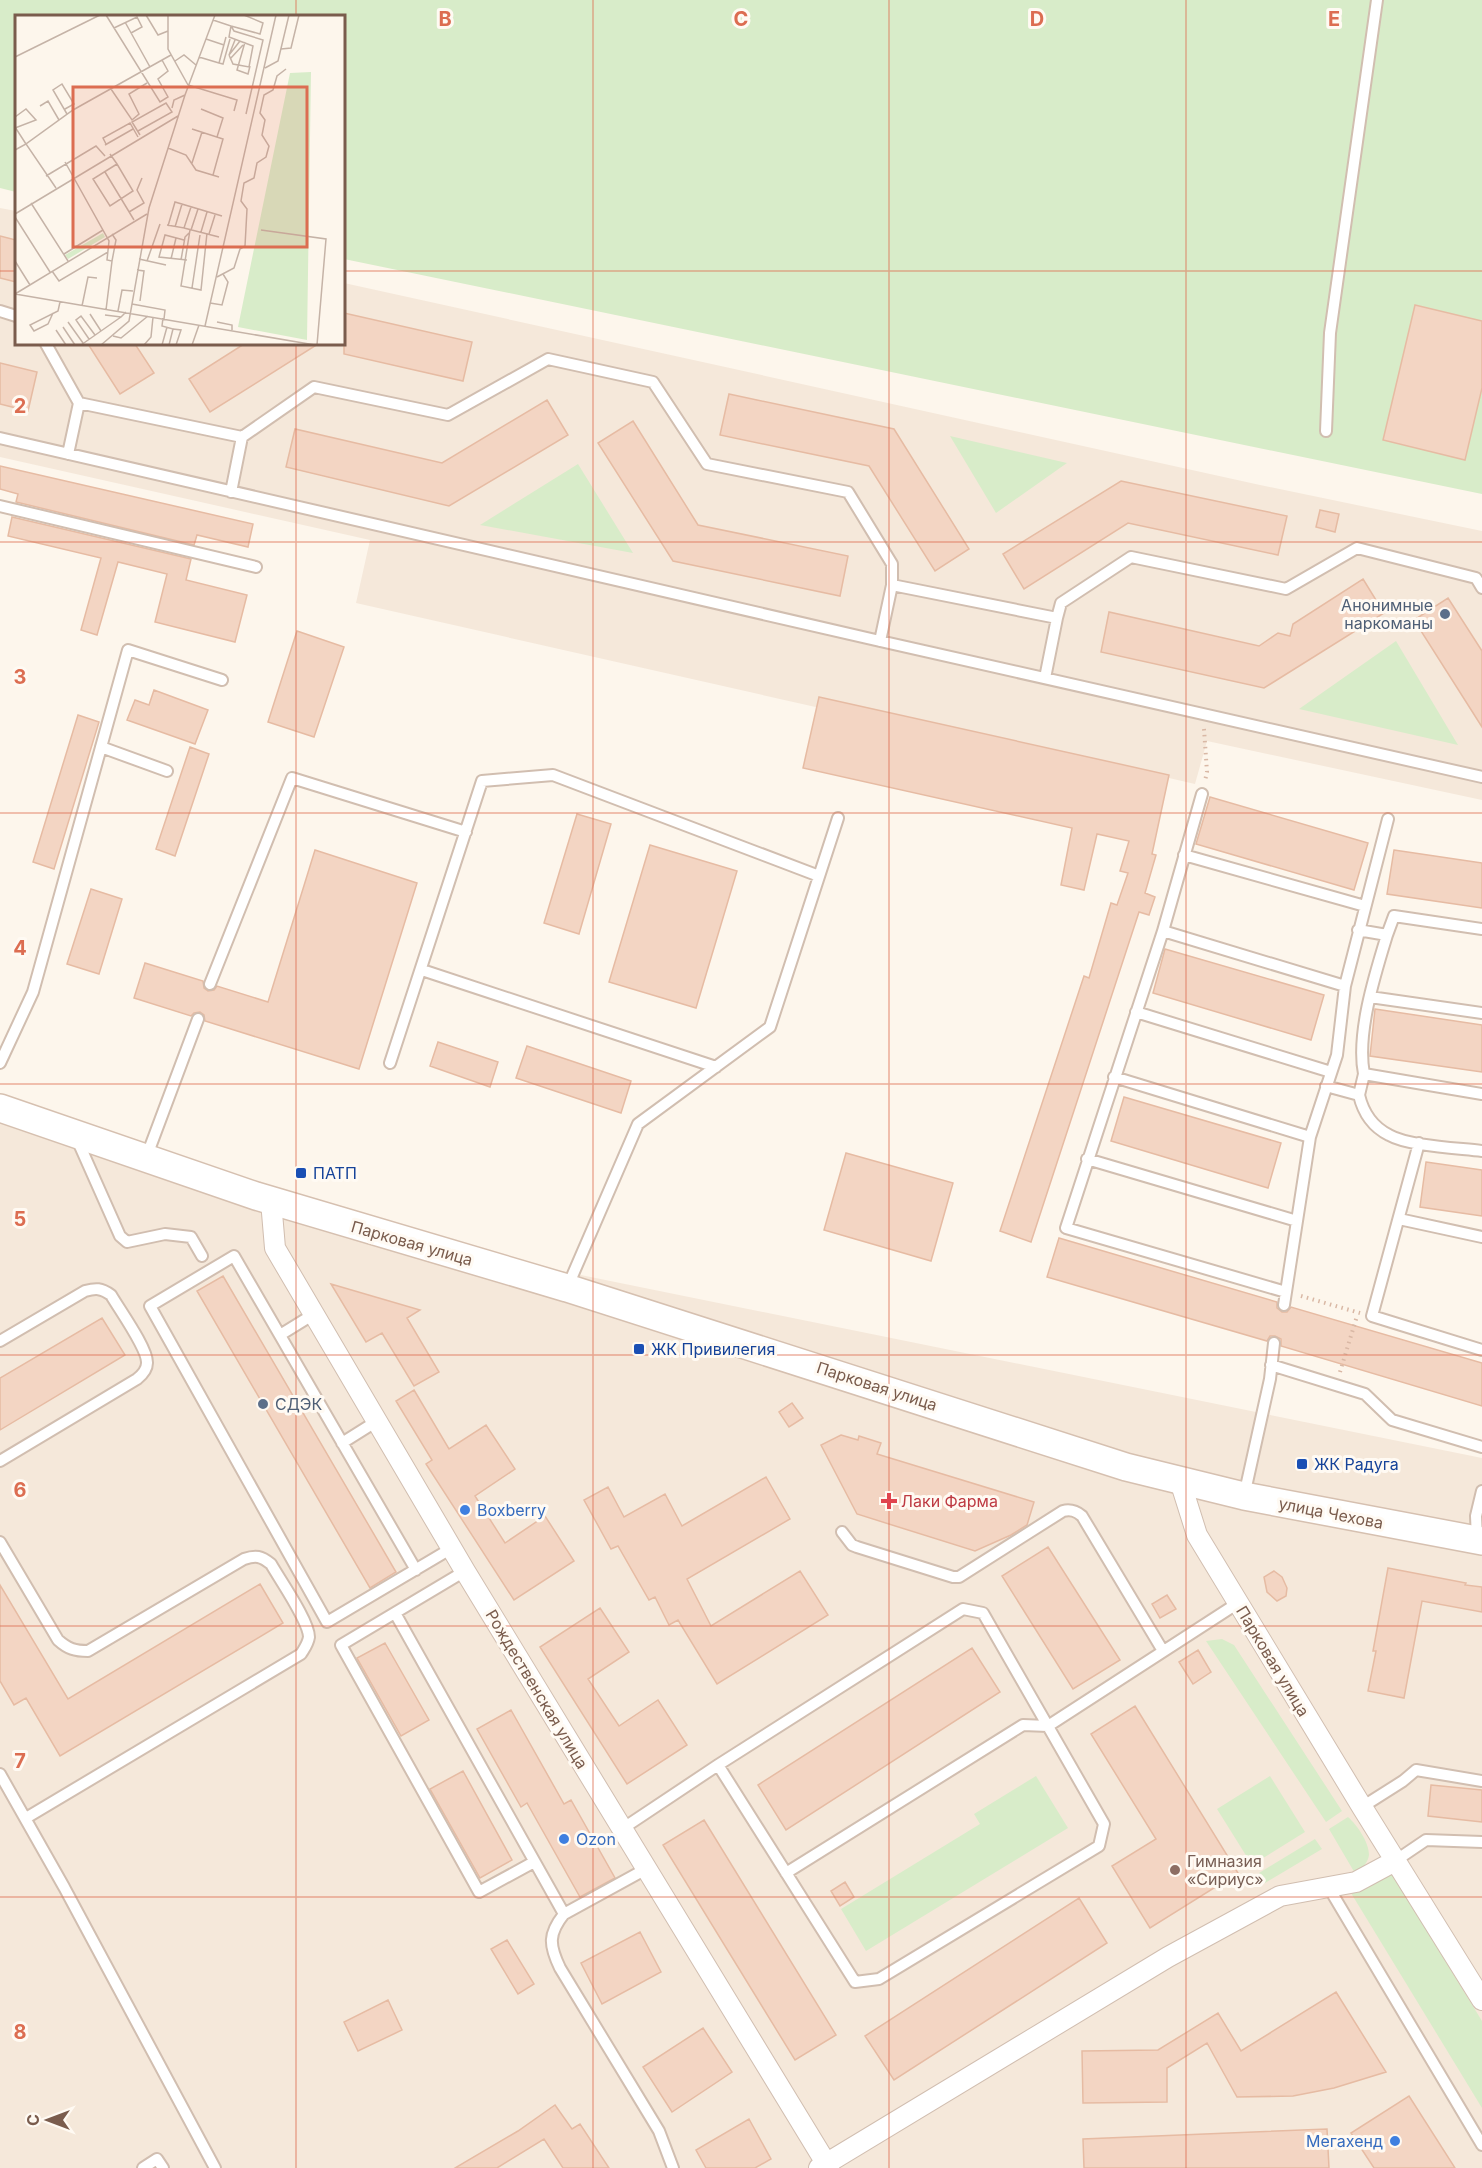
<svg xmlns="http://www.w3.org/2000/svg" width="1482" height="2168" font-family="Inter,sans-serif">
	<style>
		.residential { fill: #f5e8da }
		.green { fill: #d8ecc9 }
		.building { fill: #f3d5c3; stroke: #e6bba3; stroke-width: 1.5 }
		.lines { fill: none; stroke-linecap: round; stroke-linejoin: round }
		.service-casing { stroke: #d1beb0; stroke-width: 14 }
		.minor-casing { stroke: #d1beb0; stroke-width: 22 }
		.secondary-casing { stroke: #d6c0b0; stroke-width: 30 }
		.path { stroke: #d9b8a5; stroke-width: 4; stroke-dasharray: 1.5 4.5; stroke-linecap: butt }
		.service { stroke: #fff; stroke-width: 10 }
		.minor { stroke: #fff; stroke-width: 20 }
		.secondary { stroke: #fff; stroke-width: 27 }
		.grid { fill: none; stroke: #dc6d51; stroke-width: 1.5; stroke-opacity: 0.55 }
		.service-dot { fill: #5c6f8a; stroke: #fffaf3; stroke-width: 2 }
		.transit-dot { fill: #1a4fb4; stroke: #fffaf3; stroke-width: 2 }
		.health-dot { fill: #e0444e; stroke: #fffaf3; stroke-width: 2 }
		.shop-dot { fill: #3f7fe0; stroke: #fffaf3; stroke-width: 2 }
		.education-dot { fill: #8d6e63; stroke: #fffaf3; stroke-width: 2 }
		.labels { text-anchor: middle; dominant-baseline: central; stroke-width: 6; stroke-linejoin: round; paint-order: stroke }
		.service-label { font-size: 16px; fill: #4e5e75; stroke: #fffaf3; text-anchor: end }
		.transit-label { font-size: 16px; fill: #164399; stroke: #fffaf3; text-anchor: start }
		.street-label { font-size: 16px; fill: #7a5c4d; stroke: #fffaf3 }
		.health-label { font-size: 16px; fill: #be3a42; stroke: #fffaf3; text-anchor: start }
		.shop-label { font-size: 16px; fill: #366cbe; stroke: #fffaf3; text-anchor: start }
		.education-label { font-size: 16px; fill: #785e54; stroke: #fffaf3; text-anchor: start }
		.inset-road { fill: none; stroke: #c5b3a7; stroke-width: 1.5 }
		.view { fill: #dc6d51; fill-opacity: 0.15; stroke: #dc6d51; stroke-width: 3 }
		.inset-edge { fill: none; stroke: #7a5c4d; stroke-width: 3 }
		.grid-label { font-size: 20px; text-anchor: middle; font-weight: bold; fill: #dc6d51; stroke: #fffaf3; stroke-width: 6; stroke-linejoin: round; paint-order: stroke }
	</style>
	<rect width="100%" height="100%" fill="#fdf6ec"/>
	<path class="residential" d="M 0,208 L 16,211 L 16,344 L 344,344 L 344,283 L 1260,485 L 1482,531 L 1482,800 L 1207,741 L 1195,784 L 822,698 L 820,708 L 356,603 L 370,540 L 0,457 Z
		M 0,1118 L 241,1206 L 1482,1458 L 1482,2168 L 0,2168 Z"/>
	<path class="green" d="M 0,0 L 1482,0 L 1482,494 L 344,259 L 344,16 L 16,16 L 16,192 L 0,188 Z
		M 950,436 L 1067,463 L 996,513 Z
		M 578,464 L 633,553 L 480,525 Z
		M 1396,641 L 1458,745 L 1299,709 Z
		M 1222,1639 L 1234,1645 L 1342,1811 L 1326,1822 L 1206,1641 Z
		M 1036,1776 L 1068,1828 L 866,1951 L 841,1909 L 980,1824 L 974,1814 Z
		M 1270,1776 L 1305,1832 L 1252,1865 L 1217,1809 Z
		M 1348,1817 C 1357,1825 1369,1842 1369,1855 C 1368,1863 1361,1869 1356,1875 L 1329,1829 Z
		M 1315,1839 L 1322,1849 L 1265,1883 L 1259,1873 Z
		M 1391,1872 L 1482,2021 L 1482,2108 L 1351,1893 Z"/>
	<path class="building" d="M 0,236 L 16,240 L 16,282 L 0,278 Z
		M 1415,305 L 1482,321 L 1482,388 L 1465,460 L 1383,440 Z
		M 344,313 L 472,342 L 463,381 L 344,354 Z
		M 88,344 L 135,344 L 154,373 L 120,394 Z
		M 244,344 L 318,344 L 210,412 L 189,379 Z
		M 0,363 L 37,372 L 28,411 L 0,404 Z
		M 729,394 L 894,429 L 969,549 L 935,571 L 869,466 L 720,435 Z
		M 547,400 L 568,435 L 449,506 L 286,467 L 295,429 L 442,463 Z
		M 633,421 L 698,525 L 848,556 L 840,596 L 673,561 L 598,443 Z
		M 0,466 L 253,524 L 248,547 L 197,535 L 194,545 L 16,502 L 18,494 L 0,489 Z
		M 1121,481 L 1287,516 L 1278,555 L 1128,523 L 1024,589 L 1003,554 Z
		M 1320,510 L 1339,514 L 1335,532 L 1316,527 Z
		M 12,517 L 191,559 L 186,580 L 247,595 L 235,642 L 155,622 L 167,574 L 118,562 L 97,635 L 81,630 L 101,558 L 8,536 Z
		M 1363,579 L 1384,613 L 1264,688 L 1101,652 L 1109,612 L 1259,646 L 1278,633 L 1290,636 L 1293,624 Z
		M 1448,598 L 1482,651 L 1482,727 L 1414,620 Z
		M 297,631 L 344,647 L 314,737 L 268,722 Z
		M 154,690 L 208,710 L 195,744 L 127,720 L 135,700 L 149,705 Z
		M 819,697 L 1169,775 L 1152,854 L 1156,855 L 1145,893 L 1155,897 L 1149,915 L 1139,912 L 1031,1242 L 1000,1231 L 1084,976 L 1089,978 L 1111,903 L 1117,905 L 1128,873 L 1120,871 L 1129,841 L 1097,834 L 1084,890 L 1061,885 L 1072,828 L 803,768 Z
		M 78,715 L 99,722 L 54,869 L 33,862 Z
		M 190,747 L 209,754 L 175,856 L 156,849 Z
		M 1210,797 L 1368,843 L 1354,890 L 1196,844 Z
		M 577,814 L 611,824 L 579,934 L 544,923 Z
		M 650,845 L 737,871 L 696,1008 L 609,982 Z
		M 315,850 L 417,883 L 359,1069 L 205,1021 L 204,1015 L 200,1012 L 194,1013 L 191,1016 L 134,998 L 145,963 L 203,981 L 204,988 L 208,991 L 214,990 L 217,986 L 268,1002 Z
		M 1394,850 L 1482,863 L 1482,908 L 1387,894 Z
		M 91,889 L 122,899 L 99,974 L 67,964 Z
		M 1165,949 L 1324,995 L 1311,1040 L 1153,993 Z
		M 1375,1009 L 1482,1025 L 1482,1072 L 1370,1056 Z
		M 438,1042 L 498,1062 L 490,1087 L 430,1066 Z
		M 527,1046 L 631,1081 L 621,1113 L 516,1078 Z
		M 1124,1097 L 1281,1143 L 1268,1188 L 1111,1141 Z
		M 846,1153 L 953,1183 L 931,1261 L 824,1230 Z
		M 1426,1162 L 1482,1170 L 1482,1216 L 1420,1207 Z
		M 1059,1238 L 1277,1302 L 1277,1308 L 1282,1312 L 1287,1312 L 1291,1307 L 1482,1363 L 1482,1406 L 1281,1346 L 1281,1339 L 1275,1336 L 1270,1336 L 1267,1341 L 1047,1277 Z
		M 223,1276 L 396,1572 L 370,1588 L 197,1291 Z
		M 331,1284 L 420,1310 L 407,1318 L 439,1372 L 414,1386 L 382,1333 L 366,1342 Z
		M 102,1318 L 125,1355 L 0,1430 L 0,1378 Z
		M 414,1390 L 449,1449 L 486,1425 L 515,1469 L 475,1496 L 505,1543 L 545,1516 L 574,1561 L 514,1600 L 426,1464 L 432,1460 L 396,1401 Z
		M 792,1403 L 803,1418 L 789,1427 L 779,1412 Z
		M 841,1435 L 858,1440 L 859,1436 L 881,1443 L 877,1454 L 1034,1502 L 1027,1525 L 1011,1535 L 975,1551 L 857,1514 L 821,1445 Z
		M 766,1477 L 790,1519 L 687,1579 L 711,1626 L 800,1571 L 828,1615 L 717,1684 L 678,1620 L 669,1625 L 655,1597 L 649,1600 L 618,1546 L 611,1549 L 584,1500 L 608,1487 L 624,1517 L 665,1494 L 682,1526 Z
		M 1048,1547 L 1120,1660 L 1073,1689 L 1002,1576 Z
		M 1388,1568 L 1466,1583 L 1465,1585 L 1482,1587 L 1482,1612 L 1422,1601 L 1404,1698 L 1368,1691 L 1376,1651 L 1373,1651 Z
		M 1274,1571 L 1282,1577 L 1287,1588 L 1286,1596 L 1277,1601 L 1267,1592 L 1264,1577 Z
		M 260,1584 L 283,1623 L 60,1756 L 26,1698 L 14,1705 L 0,1681 L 0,1585 L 68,1699 Z
		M 1167,1595 L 1176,1609 L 1160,1618 L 1152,1604 Z
		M 600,1608 L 629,1652 L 588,1679 L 619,1726 L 658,1700 L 687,1745 L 627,1784 L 540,1647 Z
		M 385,1643 L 429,1720 L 401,1736 L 357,1658 Z
		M 972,1648 L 1000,1692 L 786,1830 L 758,1785 Z
		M 1198,1650 L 1211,1672 L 1193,1684 L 1179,1662 Z
		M 1135,1706 L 1238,1873 L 1150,1928 L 1112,1866 L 1156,1839 L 1091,1734 Z
		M 511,1710 L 564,1804 L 571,1800 L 615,1878 L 580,1897 L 527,1803 L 521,1807 L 477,1729 Z
		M 463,1771 L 512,1860 L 480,1878 L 430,1789 Z
		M 1431,1785 L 1482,1790 L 1482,1822 L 1428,1816 Z
		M 704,1820 L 836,2035 L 795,2060 L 663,1845 Z
		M 845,1882 L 854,1897 L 840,1906 L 831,1891 Z
		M 1079,1898 L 1107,1943 L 894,2080 L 865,2036 Z
		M 640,1932 L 661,1972 L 602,2004 L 581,1963 Z
		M 507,1940 L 534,1984 L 518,1994 L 491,1949 Z
		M 1336,1992 L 1386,2072 L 1334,2088 L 1293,2096 L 1237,2097 L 1207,2043 L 1167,2068 L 1167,2102 L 1083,2103 L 1082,2051 L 1158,2050 L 1218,2013 L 1241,2051 Z
		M 388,2000 L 402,2030 L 358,2051 L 344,2022 Z
		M 703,2028 L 732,2072 L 672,2112 L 643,2067 Z
		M 1409,2096 L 1455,2168 L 1374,2168 L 1351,2133 Z
		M 555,2105 L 572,2129 L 580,2124 L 609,2168 L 563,2168 L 544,2139 L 497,2168 L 455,2168 L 518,2131 Z
		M 749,2119 L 771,2159 L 755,2168 L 706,2168 L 696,2150 Z
		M 1327,2129 L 1329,2168 L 1084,2168 L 1083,2139 Z"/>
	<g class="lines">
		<defs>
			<path id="service" d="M 0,311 L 16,316
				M 46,344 L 79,403 L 242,437 L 314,387 L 448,415 L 548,359 L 653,382 L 707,464 L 848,492 L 892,564 L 892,585 L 1057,618 L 1061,603 L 1131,557 L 1286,589 L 1357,548 L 1476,578 L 1482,588
				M 1326,431 L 1330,333 L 1377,0
				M 0,438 L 880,641 L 1482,777
				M 68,454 L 79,403
				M 231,492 L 242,437
				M 0,506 L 256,567
				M 880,641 L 892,585
				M 1045,678 L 1057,618
				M 101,747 L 167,771
				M 1202,794 L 1163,931 L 1066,1228 L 1286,1292
				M 1184,855 L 1365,906
				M 1358,930 L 1387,935 L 1394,916 L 1482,929
				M 1163,931 L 1345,986
				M 422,970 L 716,1067
				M 210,984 L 292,778 L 466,832
				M 1370,997 L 1482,1013
				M 1136,1012 L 1331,1072
				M 0,1063 L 33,992 L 128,650 L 222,680
				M 390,1063 L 482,781 L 553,775 L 819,876
				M 1364,1074 C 1356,1034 1375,974 1387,935
				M 1114,1077 L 1310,1137 L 1284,1305
				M 1326,1086 L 1359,1095 L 1364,1074 L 1482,1094
				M 1359,1095 C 1363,1112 1373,1127 1389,1135 C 1408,1146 1458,1148 1482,1151
				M 76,1137 L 120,1236 L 127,1242 L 165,1234 L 191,1237 L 202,1256
				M 1310,1137 L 1337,1055 L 1345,986 L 1388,819
				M 1419,1143 L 1372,1316 L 1482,1350
				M 146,1158 L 198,1019
				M 1087,1159 L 1297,1221
				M 1399,1219 L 1482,1237
				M 567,1288 L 638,1124 L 770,1027 L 838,818
				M 280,1335 L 314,1314
				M 0,1341 L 85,1291 C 96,1288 101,1288 111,1295 C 119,1309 148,1349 147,1363 C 147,1370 142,1375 137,1379 L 0,1461
				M 1271,1365 L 1365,1394 L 1392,1420 L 1482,1447
				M 342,1443 L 377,1421
				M 1244,1496 L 1270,1379 L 1274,1343
				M 842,1532 L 852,1545 L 857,1547 L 953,1577 L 959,1577 L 1063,1511 C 1071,1509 1076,1511 1082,1516 L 1163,1651
				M 1477,1539 L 1476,1516 L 1482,1491
				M 0,1542 L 58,1640 C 68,1649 75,1651 88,1651 L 244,1559 C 256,1555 261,1556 271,1564 C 280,1580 309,1621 309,1637 C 308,1644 304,1649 301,1654 L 26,1818
				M 416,1570 L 234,1256 L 150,1306 L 327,1622 L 452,1548
				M 465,1571 L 341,1645 L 479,1892 L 534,1862
				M 395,1613 L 564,1914
				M 0,1774 L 64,1887 L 215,2168
				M 1362,1807 L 1403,1781 L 1416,1770 L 1482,1781
				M 622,1829 L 718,1765 L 963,1609 L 983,1613 L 1104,1824 L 1099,1846 L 879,1979 L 855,1982 L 718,1765
				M 1395,1861 L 1426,1840 L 1482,1842
				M 646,1869 L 564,1914 C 548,1934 549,1945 560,1968 L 659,2131 L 673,2168
				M 786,1873 L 1023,1725 L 1048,1726 L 1238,1603
				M 1329,1888 L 1482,2145
				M 143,2168 L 157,2159 L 163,2168"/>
			<path id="minor" d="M 271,1201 L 275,1248 L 465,1571 L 829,2168
				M 1180,1481 L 1197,1535 L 1362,1807 L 1482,2000
				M 819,2168 L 1168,1957 L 1280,1896 L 1356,1882 L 1395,1861"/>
			<path id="secondary" d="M 0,1108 L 256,1196 L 567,1288 L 1126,1467 L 1244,1496 L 1482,1541"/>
		</defs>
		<use href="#service" class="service-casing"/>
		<use href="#minor" class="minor-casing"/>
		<use href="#secondary" class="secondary-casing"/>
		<path class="path" d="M 1204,729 L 1207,772 L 1205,781
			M 1301,1296 L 1360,1313
			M 1340,1372 L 1357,1316"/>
		<use href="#service" class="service"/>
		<use href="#minor" class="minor"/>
		<use href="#secondary" class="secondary"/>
	</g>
	<path class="grid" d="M 296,0 L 296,16M 593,0 L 593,2168M 889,0 L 889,2168M 1186,0 L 1186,2168M 0,271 L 16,271M 344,271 L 1482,271M 296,344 L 296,2168M 0,542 L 1482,542M 0,813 L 1482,813M 0,1084 L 1482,1084M 0,1355 L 1482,1355M 0,1626 L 1482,1626M 0,1897 L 1482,1897"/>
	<g class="service-dot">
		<circle cx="1445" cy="614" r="6"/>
		<circle cx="263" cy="1404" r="6"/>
	</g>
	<g class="transit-dot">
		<rect x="295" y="1167" width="12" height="12" rx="3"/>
		<rect x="633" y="1343" width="12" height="12" rx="3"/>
		<rect x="1296" y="1458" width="12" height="12" rx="3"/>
	</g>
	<path class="health-dot" d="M886 1492h6v6h6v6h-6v6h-6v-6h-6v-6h6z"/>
	<g class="shop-dot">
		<circle cx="465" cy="1510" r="6"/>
		<circle cx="564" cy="1839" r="6"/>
		<circle cx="1395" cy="2141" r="6"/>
	</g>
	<circle class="education-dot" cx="1175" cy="1870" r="6"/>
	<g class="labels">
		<g class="service-label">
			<text x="1433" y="605">Анонимные<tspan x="1433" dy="18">наркоманы</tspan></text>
			<text x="275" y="1404" text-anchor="start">СДЭК</text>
		</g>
		<g class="transit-label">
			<text x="313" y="1173">ПАТП</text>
			<text x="651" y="1349">ЖК Привилегия</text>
			<text x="1314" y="1464">ЖК Радуга</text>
		</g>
		<g class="street-label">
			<text transform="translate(412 1243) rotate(16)">Парковая улица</text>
			<text transform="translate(877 1386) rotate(18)">Парковая улица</text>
			<text transform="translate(1331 1513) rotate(11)">улица Чехова</text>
			<text transform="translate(1273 1661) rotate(59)">Парковая улица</text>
			<text transform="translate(537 1689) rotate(59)">Рождественская улица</text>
		</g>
		<g class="health-label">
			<text x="901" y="1501">Лаки Фарма</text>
		</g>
		<g class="shop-label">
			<text x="477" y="1510">Boxberry</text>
			<text x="576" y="1839">Ozon</text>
			<text x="1383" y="2141" text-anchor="end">Мегахенд</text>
		</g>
		<g class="education-label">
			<text x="1187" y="1861">Гимназия<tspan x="1187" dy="18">«Сириус»</tspan></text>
		</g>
	</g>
	<g transform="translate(15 15)">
		<rect width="330" height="330" fill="#fdf6ec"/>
		<path d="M 296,57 L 292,325 L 223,312 L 275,58 ZM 88,218 L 90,222 L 53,244 L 50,240 Z" fill="#d8ecc9"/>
		<path class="inset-road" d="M 91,0 L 145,87 L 153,82 L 143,64 L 153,56 L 147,45M 131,0 L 143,20 L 153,16M 153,0 L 153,34 L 173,70M 229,0 L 248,8 L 245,19 L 216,11 L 219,16 L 248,25 L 231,99M 198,5 L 216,11 L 214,22 L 238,31 L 234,52 L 218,49 L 214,40M 110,7 L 135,52M 99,13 L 122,2 L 127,12 L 116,18M 211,22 L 204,48 L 208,49 L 215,24M 191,24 L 209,30M 220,25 L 214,40 L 225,26M 230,27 L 222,55 L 233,59 L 235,51M 266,34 L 276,33 L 284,0M 0,42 L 85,0M 184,42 L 204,48M 215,44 L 228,30M 160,46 L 169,40 L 181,50M 250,53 L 263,46 L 274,0M 173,70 L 222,85 L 219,96M 96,74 L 117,105 L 124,99 L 114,79 L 132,68M 25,91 L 33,86 L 44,105M 157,93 L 159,85 L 170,80M 50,94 L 59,89 L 47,69 L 38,75 L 52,99M 186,94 L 208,103 L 202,122M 0,102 L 11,94 L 21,105 L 0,113M 177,114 L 208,124 L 198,160M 123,116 L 157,97 L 151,88 L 117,107 L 125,120M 91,129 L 88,123 L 115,108 L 123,122M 90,130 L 118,114M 153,133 L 171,140 L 181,155 L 204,162M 0,135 L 11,129 L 0,112M 95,139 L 102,149 L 118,176 L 95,191 L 78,164 L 102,149M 50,147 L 94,226 L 92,245 L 97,246 L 91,295M 177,148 L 187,117M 90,157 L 119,205M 31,161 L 81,131 L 90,141M 41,173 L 11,129 L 58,95 L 156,40M 16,188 L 53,246M 114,197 L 129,188 L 122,175 L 127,163M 0,199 L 163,101M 0,202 L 35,257M 152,210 L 169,213 L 176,192M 153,211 L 160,187 L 207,201M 160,212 L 167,189M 169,213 L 204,222M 175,215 L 166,271 L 186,275 L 192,218M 176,215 L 183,194M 246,215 L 311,224 L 302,330M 186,217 L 192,197M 97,219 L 101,225 L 97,246M 194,219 L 200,200M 169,225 L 150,220 L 144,242 L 172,245M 49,239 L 88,215M 124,244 L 151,250M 156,244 L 161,223M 166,245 L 170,222 L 174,218M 0,246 L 15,270M 132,246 L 145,209M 122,255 L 129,256 L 125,286M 37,256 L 44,266 L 93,237M 202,262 L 219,253 L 225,234 L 230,231 L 232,194 L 226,186 L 229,168 L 239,163 L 242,148 L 251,142 L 254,131 L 247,120 L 250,105 L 245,98 L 249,80 L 258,75 L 262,61 L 271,54M 177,273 L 185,220M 0,279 L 300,330M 0,279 L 132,199M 195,288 L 207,290 L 213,267 L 208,259M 117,289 L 150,295 L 149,304M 67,291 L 73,262 L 82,263M 103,296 L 107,275 L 118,276M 38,298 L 33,309 L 19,316 L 15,310 L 43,296 L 45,287M 75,299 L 86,316M 90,300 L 106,302 L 111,297M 148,303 L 147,311 L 158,314 L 154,330M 53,307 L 68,328M 202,307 L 217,310 L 217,315M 190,311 L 261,0M 48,312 L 60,330M 158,314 L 166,315 L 161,330M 41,315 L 51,330M 98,321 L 106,323 L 133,301M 74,324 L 61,305 L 66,301 L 80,320M 66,330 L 106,302M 86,330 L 114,306 L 134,193 L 170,80 L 200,0M 129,330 L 136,322 L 138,302M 147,330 L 152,312M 177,330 L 184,310"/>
		<path class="view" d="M 58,72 L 292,72 L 292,232 L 58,232 Z"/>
		<rect width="330" height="330" class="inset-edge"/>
	</g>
	<g class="grid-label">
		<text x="445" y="26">B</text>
		<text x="741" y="26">C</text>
		<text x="1037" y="26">D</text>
		<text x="1334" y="26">E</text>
		<text x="20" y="413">2</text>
		<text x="20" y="684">3</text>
		<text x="20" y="955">4</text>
		<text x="20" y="1226">5</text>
		<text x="20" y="1497">6</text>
		<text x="20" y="1768">7</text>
		<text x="20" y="2039">8</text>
	</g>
	<g transform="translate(48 2120) rotate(270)" stroke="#fffaf3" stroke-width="4.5" paint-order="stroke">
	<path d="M0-4.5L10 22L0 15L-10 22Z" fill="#7a5c4d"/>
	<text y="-9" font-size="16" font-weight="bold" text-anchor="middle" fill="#7a5c4d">С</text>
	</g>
</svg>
